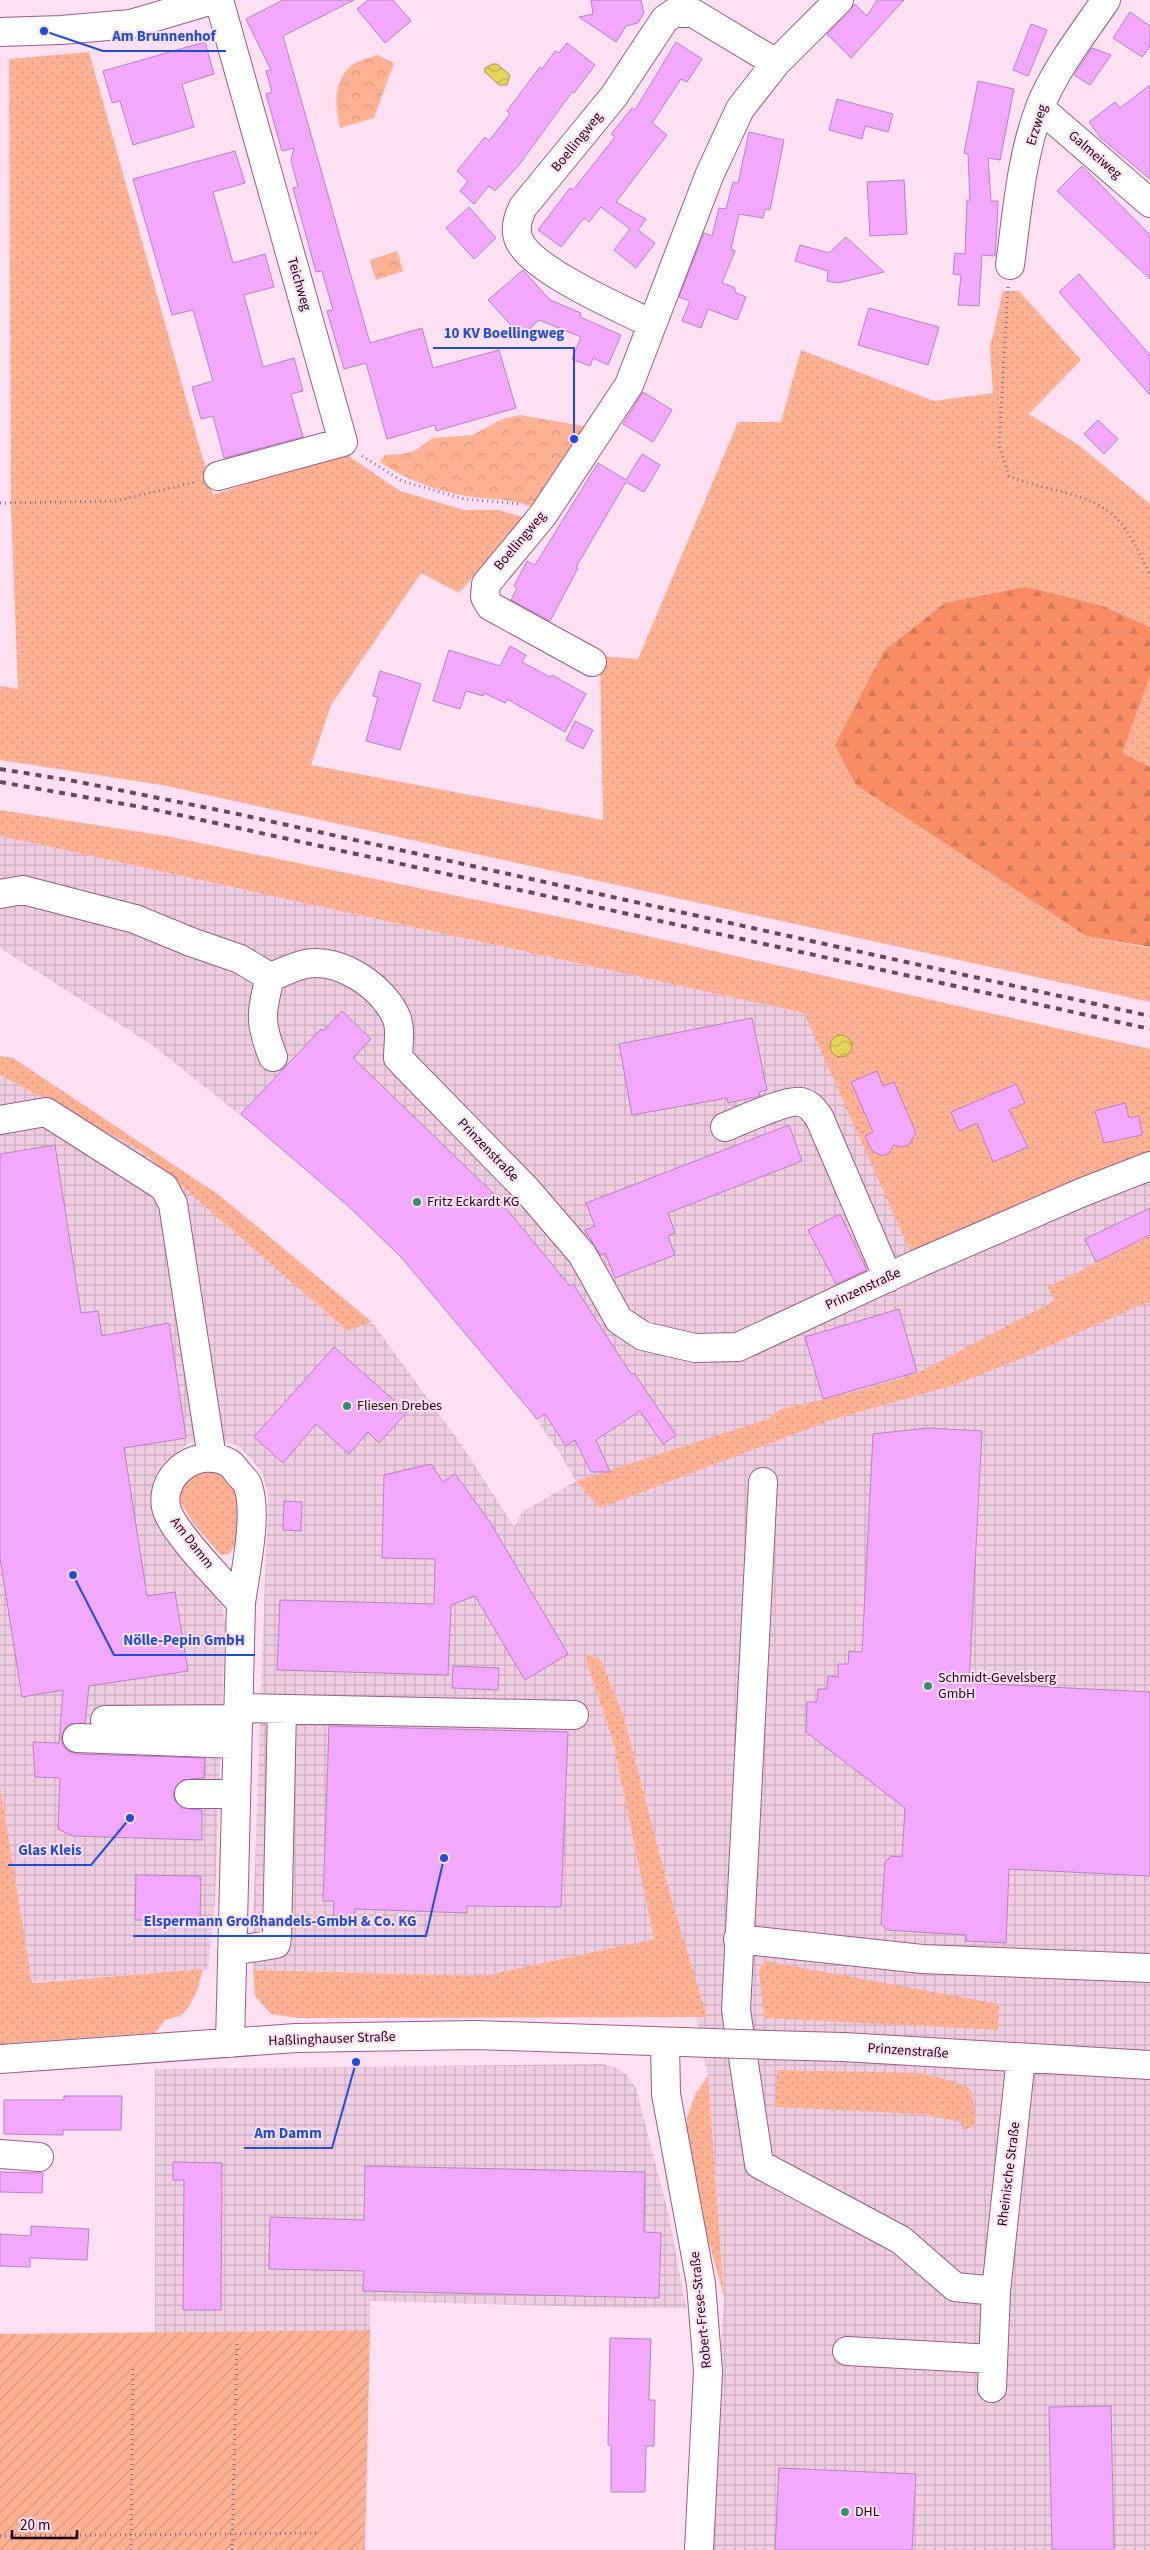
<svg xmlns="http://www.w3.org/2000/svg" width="1150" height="2550" font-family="'Source Sans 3',sans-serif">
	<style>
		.industrial { fill: url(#industrial-grid) }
		.grass { fill: url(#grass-dots) }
		.forest { fill: url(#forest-firs) }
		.park { fill: url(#park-crowns) }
		.garden { fill: url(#garden-furrows) }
		.water { fill: url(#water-waves); stroke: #a99646 }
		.building { fill: #f2a8ff; stroke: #b682bf }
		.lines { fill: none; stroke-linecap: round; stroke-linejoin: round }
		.minor-casing { stroke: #9d5985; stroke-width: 30 }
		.path { stroke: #8e7183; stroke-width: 3; stroke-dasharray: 1 4; stroke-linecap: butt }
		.minor { stroke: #fff; stroke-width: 28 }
		.rail { stroke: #654a5b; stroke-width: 4; stroke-dasharray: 6 6; stroke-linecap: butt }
		.minor-bridge-casing { stroke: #9d5985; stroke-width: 30; stroke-linecap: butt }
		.minor-bridge { stroke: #fff; stroke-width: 28 }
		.poi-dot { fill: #349169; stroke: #ffdff2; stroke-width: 2 }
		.labels { text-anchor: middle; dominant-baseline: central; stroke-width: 4; stroke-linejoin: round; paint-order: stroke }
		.street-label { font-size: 14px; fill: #1f0617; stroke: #ffdff2 }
		.poi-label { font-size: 14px; fill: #1f0617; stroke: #ffdff2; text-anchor: start }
		.leader { fill: none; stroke: #1d4ed8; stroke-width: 2 }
		.callout-dot { fill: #1d4ed8; stroke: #ffdff2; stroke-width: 2 }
		.callout-label { font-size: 15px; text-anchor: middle; font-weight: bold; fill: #1d4ed8; stroke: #ffdff2; stroke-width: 4; stroke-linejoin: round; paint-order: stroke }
	</style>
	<defs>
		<pattern id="industrial-grid" width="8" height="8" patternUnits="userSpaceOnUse" patternTransform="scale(1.25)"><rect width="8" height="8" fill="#eecde1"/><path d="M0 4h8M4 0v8" fill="none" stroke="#ccafc0"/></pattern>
		<pattern id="grass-dots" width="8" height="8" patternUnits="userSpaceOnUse" patternTransform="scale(1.25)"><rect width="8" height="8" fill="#ffb193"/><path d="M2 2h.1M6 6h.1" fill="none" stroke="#da977e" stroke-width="1.8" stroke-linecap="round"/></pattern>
		<pattern id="forest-firs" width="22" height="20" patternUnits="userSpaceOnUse" patternTransform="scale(1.25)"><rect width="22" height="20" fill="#f88d63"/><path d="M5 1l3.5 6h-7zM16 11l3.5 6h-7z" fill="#d47855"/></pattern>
		<pattern id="park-crowns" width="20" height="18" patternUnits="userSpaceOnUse" patternTransform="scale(1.25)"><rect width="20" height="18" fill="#ffb193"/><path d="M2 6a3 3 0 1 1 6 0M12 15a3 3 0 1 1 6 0" fill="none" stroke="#da977e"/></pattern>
		<pattern id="garden-furrows" width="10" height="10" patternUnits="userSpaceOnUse" patternTransform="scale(1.25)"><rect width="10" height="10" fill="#ffb193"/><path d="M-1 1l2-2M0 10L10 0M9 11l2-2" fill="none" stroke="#da977e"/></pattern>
		<pattern id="water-waves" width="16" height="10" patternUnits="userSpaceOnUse" patternTransform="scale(1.25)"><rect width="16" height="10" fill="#e4d45a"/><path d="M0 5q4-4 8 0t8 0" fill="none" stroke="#c3b44e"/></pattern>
	</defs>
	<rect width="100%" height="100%" fill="#ffdff2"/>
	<path class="industrial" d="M 0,836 L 1150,1089 L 1150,2550 L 708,2550 L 724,2297 L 708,2076 L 672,1901 L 624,1717 L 601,1660 L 587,1654 L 587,1664 L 612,1738 L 654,1939 L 483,1976 L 253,1970 L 253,1924 L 268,1494 L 262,1472 L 239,1446 L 215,1439 L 189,1443 L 164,1462 L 155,1476 L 152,1492 L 153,1508 L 215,1591 L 222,1604 L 225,1624 L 215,1900 L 208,1969 L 31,1982 L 0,1785 L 0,1075 L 142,1151 L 347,1331 L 372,1322 L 463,1447 L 514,1527 L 522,1512 L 576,1481 L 559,1452 L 497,1363 L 409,1263 L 330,1186 L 152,1045 L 0,948 Z
		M 603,2064 L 617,2068 L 627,2075 L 636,2088 L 669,2216 L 686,2308 L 629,2308 L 370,2301 L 370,2330 L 155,2333 L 155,2069 Z"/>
	<path class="grass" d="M 89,52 L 213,495 L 343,452 L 400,491 L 464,510 L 498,510 L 526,518 L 459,593 L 421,573 L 331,705 L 311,765 L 603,820 L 600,656 L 638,659 L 738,422 L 781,422 L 801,350 L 934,401 L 993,393 L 990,347 L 1003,291 L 1019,291 L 1081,360 L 1029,414 L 1080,446 L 1150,504 L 1150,627 L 1103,606 L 856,785 L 1086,936 L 1150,948 L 1150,1002 L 162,785 L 0,760 L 0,686 L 18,689 L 11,509 L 9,59 Z
		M 1150,676 L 1150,767 L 1121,753 Z
		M 0,810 L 166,836 L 589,923 L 1150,1049 L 1150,1162 L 915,1262 L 804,1013 L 0,836 Z
		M 0,1056 L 13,1058 L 219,1195 L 372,1322 L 347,1331 L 142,1151 L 0,1075 Z
		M 1150,1236 L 1150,1303 L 1145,1303 L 1020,1359 L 954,1385 L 834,1419 L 600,1508 L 576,1481 L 768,1419 L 779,1410 L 862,1390 L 918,1373 L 1054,1301 L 1048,1287 Z
		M 209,1468 L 230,1478 L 239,1497 L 236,1543 L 229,1554 L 221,1555 L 193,1523 L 179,1500 C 182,1480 191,1474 209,1468 Z
		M 587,1654 L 601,1660 L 624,1717 L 672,1901 L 707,2017 L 298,2018 L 271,2014 L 255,1996 L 253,1970 L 483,1976 L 654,1939 L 612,1738 L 587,1664 Z
		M 0,1785 L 32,1983 L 203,1969 L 197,1991 L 188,2008 L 180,2016 L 165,2020 L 155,2033 L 0,2044 Z
		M 765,1961 L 999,2004 L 998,2030 L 764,2018 L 759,1970 Z
		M 777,2070 L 921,2073 L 953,2081 L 971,2089 L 976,2125 L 963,2131 L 961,2122 L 921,2114 L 775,2107 Z
		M 708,2076 L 724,2297 L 686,2157 L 687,2117 L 696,2093 Z"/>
	<path class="forest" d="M 1026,587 L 1103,606 L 1150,627 L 1150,676 L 1122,753 L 1150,767 L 1150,947 L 1086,936 L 856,785 L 835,745 L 884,651 L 945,603 Z"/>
	<path class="park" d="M 377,55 L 394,63 L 374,118 L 340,128 C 335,107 333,81 351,66 C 358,60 369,58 377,55 Z
		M 397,251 L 403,271 L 376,280 L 370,260 Z
		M 520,415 L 589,427 L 536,509 C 513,497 489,500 465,496 C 434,490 405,479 380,462 L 385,455 L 402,454 L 414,451 L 433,438 L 473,435 L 502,419 Z"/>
	<path class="garden" d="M 370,2330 L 365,2550 L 0,2550 L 0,2334 Z"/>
	<path class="water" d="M 493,64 L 497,64 L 510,75 L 507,85 L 499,85 L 485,72 L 485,68 Z
		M830 1046a11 11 0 1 1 22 0a11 11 0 1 1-22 0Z"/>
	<path class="building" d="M 283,0 L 354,0 L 283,36 L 370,343 L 422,328 L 433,368 L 499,350 L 516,408 L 436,431 L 435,425 L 387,439 L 366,363 L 344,369 L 327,311 L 333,310 L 322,271 L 316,272 L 293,188 L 298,187 L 291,160 L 294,148 L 282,151 L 266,94 L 272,92 L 266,71 L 271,70 L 246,19 Z
		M 368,0 L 393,0 L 411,21 L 385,43 L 357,9 Z
		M 591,0 L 641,0 L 644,13 L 638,23 L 626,26 L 616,42 L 579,17 L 593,14 Z
		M 877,0 L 904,0 L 851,58 L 827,34 L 855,4 L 867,16 Z
		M 1130,12 L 1150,26 L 1150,46 L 1142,57 L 1113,38 Z
		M 1031,24 L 1047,30 L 1028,76 L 1013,70 Z
		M 205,42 L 214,74 L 182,84 L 194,127 L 133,145 L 120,101 L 112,103 L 103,71 Z
		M 676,42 L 702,59 L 687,82 L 681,79 L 652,123 L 667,135 L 616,202 L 646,219 L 638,230 L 655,243 L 636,268 L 614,250 L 630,229 L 601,207 L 589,222 L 584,218 L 561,247 L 538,230 L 570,188 L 573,190 L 615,137 L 611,134 L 632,108 L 635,110 Z
		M 567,43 L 595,65 L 574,93 L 572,92 L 519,165 L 495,191 L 489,186 L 474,204 L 460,191 L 468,181 L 457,171 L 485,137 L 489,141 L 510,114 L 507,111 L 540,67 L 542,69 L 555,51 L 559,53 Z
		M 1092,48 L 1111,55 L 1090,85 L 1074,75 Z
		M 978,81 L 1014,89 L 1000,160 L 988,158 L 991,201 L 998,201 L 997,226 L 995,256 L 982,255 L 979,306 L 958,305 L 961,275 L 953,274 L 955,253 L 965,254 L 967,200 L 970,200 L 968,154 L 964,153 Z
		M 1150,85 L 1150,179 L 1101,138 L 1089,122 L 1115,102 L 1120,108 Z
		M 837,99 L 893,114 L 888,132 L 865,126 L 862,139 L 829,130 Z
		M 749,132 L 784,140 L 770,210 L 765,209 L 763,218 L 739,214 L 731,249 L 735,251 L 722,283 L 734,287 L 736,293 L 746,297 L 737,320 L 708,309 L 701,328 L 682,321 L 690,301 L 679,297 L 704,233 L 712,236 L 719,208 L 726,209 L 733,182 L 738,183 Z
		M 235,151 L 245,183 L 213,192 L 233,263 L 265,254 L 274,287 L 244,295 L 263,367 L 294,358 L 303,391 L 291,394 L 303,437 L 224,458 L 213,416 L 201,419 L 192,387 L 213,381 L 193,310 L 172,315 L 133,179 Z
		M 1082,166 L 1150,235 L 1150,279 L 1057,191 Z
		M 904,180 L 907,234 L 870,236 L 867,182 Z
		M 469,207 L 496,238 L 474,259 L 446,228 Z
		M 846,237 L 884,272 L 838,283 L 827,281 L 828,271 L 795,261 L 800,245 L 829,253 Z
		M 523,270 L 550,300 L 581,313 L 580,317 L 621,335 L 608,365 L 593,358 L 590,366 L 572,359 L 581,337 L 539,320 L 521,336 L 488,300 Z
		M 1079,274 L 1150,355 L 1150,395 L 1059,292 Z
		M 869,308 L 939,327 L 928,365 L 858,345 Z
		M 643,392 L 672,410 L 653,442 L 623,424 Z
		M 1098,420 L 1118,439 L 1104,454 L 1084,434 Z
		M 642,454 L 660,465 L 644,492 L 626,482 L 576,567 L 578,568 L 550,621 L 511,600 L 517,588 L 514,586 L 527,561 L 535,565 L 598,463 L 626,480 Z
		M 510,646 L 526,655 L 522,662 L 550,677 L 552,675 L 586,694 L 565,732 L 507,699 L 505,703 L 484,693 L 483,696 L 466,691 L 460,709 L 433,701 L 449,650 L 500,666 Z
		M 380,671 L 421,684 L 400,750 L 366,741 L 378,697 L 373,696 Z
		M 575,721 L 593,730 L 583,749 L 566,740 Z
		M 342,1011 L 371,1039 L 353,1058 L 495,1195 L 570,1286 L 573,1284 L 631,1374 L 634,1373 L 676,1435 L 663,1444 L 640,1411 L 596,1440 L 610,1472 L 591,1472 L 575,1440 L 566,1446 L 545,1414 L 537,1419 L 401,1257 L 347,1205 L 241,1114 L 321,1029 L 323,1031 Z
		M 752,1018 L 767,1090 L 759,1092 L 760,1096 L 756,1097 L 728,1103 L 727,1098 L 632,1115 L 619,1044 Z
		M 877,1071 L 883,1086 L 894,1082 L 916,1133 L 909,1145 L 902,1147 L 894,1145 L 889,1153 L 883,1156 L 872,1151 L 865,1136 L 873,1132 L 851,1082 Z
		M 1016,1084 L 1025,1103 L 1009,1110 L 1028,1147 L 993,1162 L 977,1123 L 959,1131 L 951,1112 Z
		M 1125,1103 L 1129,1118 L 1139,1116 L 1142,1135 L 1104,1143 L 1095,1111 Z
		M 789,1125 L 802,1161 L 668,1213 L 675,1233 L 668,1236 L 675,1255 L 615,1278 L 605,1253 L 600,1255 L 585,1230 L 595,1226 L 586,1203 Z
		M 55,1145 L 81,1313 L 98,1311 L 102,1336 L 169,1323 L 186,1438 L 124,1448 L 147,1596 L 175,1592 L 188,1671 L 89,1686 L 85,1723 L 69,1724 L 64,1730 L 61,1738 L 63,1746 L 68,1751 L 76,1754 L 205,1758 L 204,1778 L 182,1780 L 176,1786 L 173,1794 L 175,1801 L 182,1808 L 202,1810 L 202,1840 L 73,1836 L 58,1829 L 60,1778 L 35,1777 L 33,1742 L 59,1743 L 63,1690 L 22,1697 L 0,1558 L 0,1154 Z
		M 1150,1208 L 1150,1235 L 1096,1262 L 1085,1239 Z
		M 840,1214 L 867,1270 L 836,1284 L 808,1230 Z
		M 899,1309 L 917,1372 L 823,1399 L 805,1337 Z
		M 334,1347 L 407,1412 L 379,1443 L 368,1432 L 349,1454 L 316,1424 L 283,1463 L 254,1437 Z
		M 927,1428 L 982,1431 L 969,1683 L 1150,1692 L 1150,1876 L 1009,1869 L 1006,1943 L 966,1941 L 966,1935 L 887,1930 L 881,1924 L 885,1862 L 891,1856 L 902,1857 L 905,1808 L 806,1732 L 807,1702 L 817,1702 L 818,1689 L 827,1689 L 828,1676 L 838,1677 L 838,1664 L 848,1664 L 849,1651 L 862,1652 L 873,1434 Z
		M 431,1464 L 443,1482 L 455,1474 L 490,1522 L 568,1654 L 525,1680 L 475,1596 L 451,1605 L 448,1675 L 277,1670 L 280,1600 L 434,1604 L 435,1559 L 382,1558 L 384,1475 Z
		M 284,1501 L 302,1502 L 301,1531 L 283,1530 Z
		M 453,1666 L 499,1668 L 498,1690 L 452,1688 Z
		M 329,1726 L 568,1732 L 561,1907 L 467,1906 L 467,1913 L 355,1909 L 354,1920 L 333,1919 L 334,1901 L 323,1901 Z
		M 136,1875 L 201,1876 L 200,1921 L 135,1920 Z
		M 64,2096 L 122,2096 L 121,2130 L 63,2130 L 63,2135 L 4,2134 L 4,2100 L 64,2100 Z
		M 173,2162 L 222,2163 L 221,2310 L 183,2310 L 184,2180 L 173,2180 Z
		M 365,2166 L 645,2172 L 644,2232 L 661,2233 L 659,2298 L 363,2291 L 364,2271 L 269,2269 L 270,2217 L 364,2220 Z
		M 0,2172 L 43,2173 L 42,2193 L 0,2192 Z
		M 31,2226 L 89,2229 L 87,2260 L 30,2258 L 30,2267 L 0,2266 L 0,2234 L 31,2236 Z
		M 610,2338 L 651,2339 L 649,2400 L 655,2400 L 654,2446 L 646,2446 L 645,2492 L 611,2492 L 611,2445 L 608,2445 Z
		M 1111,2406 L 1114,2550 L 1052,2550 L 1049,2407 Z
		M 779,2468 L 916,2474 L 912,2550 L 775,2550 Z"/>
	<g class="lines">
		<defs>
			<path id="minor" d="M 0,32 L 61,30 L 131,24 L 212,0
				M 1040,108 L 1150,203
				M 1010,265 C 1017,213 1021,157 1040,107 C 1055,69 1083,34 1106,0
				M 652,324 C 622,309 531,270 519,240 C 514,229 518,217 523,207 L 614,96 L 665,19 L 674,13 L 693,13 L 776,63
				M 218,476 L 343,442 L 219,0
				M 592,662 L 490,606 L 485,597 L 486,584 L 543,515 L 629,385 L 709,176 L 740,109 L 776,63 L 839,0
				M 0,894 L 23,890 L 135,919 L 191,942 L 240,959 L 270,977
				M 273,1057 C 259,1022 261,1013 270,977 C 282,973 294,966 306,964 C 340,957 385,988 397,1019 C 401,1030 398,1046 398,1058 L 527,1190 L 582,1254 L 619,1320 L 643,1336 L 695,1348 L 738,1347 L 919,1263 L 1083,1192 L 1150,1166
				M 0,1120 L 46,1112 L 164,1187 L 173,1204 L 212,1458
				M 725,1127 C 740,1121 788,1099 801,1102 C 810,1104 814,1111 819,1117 L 888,1278
				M 763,1482 L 736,2010 L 759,2164 L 901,2240 L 955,2287 L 996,2291
				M 238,1708 L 574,1715
				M 105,1720 L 238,1719
				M 77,1738 L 237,1744
				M 189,1794 L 236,1794
				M 738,1939 L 922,1959 L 1150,1968
				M 232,1951 L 276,1944 L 277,1937 L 282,1709
				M 665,2042 L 666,2094 L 701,2284 L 708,2371 L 699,2550
				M 230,2043 L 241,1603 C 245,1572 258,1515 248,1486 C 247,1481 242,1478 239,1474 C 236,1471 233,1465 229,1463 C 199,1446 160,1473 166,1507 C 171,1531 224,1583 241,1603
				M 768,2045 L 843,2047 L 1150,2065
				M 0,2059 L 296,2038 L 476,2035 L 711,2043
				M 0,2154 L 39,2157
				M 847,2351 L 992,2359
				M 992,2388 L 996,2291 L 1021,2058"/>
		</defs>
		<use href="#minor" class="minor-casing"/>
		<path class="path" d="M 1008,287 L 999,445 L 1009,476 C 1042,491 1089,491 1116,518 C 1131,533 1140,555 1150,574
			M 362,456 L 402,481 L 464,499 L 521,504
			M 0,503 L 115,501 L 196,482
			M 0,2536 L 320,2533
			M 131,2550 L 133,2366
			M 232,2550 L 237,2340"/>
		<use href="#minor" class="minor"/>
		<path class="rail" d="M 0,769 L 74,781 L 233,813 L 1150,1016
			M 0,782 L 152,809 L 1150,1029"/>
		<defs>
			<path id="minor-bridge" d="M 711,2043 L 768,2045"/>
		</defs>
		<use href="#minor-bridge" class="minor-bridge-casing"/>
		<use href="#minor-bridge" class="minor-bridge"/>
	</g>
	<g class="poi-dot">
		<circle cx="417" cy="1202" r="5"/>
		<circle cx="347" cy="1406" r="5"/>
		<circle cx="928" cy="1686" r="5"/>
		<circle cx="845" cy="2512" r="5"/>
	</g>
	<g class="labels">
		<g class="street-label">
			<text transform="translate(1037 125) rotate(-73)">Erzweg</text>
			<text transform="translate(577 142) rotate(-51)">Boellingweg</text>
			<text transform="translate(1095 155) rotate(41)">Galmeiweg</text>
			<text transform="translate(299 284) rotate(74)">Teichweg</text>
			<text transform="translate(520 541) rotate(-50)">Boellingweg</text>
			<text transform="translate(488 1150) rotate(46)">Prinzenstraße</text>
			<text transform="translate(863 1289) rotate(-25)">Prinzenstraße</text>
			<text transform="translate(192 1543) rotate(52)">Am Damm</text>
			<text transform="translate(332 2039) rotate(-2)">Haßlinghauser Straße</text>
			<text transform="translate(908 2051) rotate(4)">Prinzenstraße</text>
			<text transform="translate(1009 2174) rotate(-83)">Rheinische Straße</text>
			<text transform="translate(701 2310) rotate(-96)">Robert-Frese-Straße</text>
		</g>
		<g class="poi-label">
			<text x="427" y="1202">Fritz Eckardt KG</text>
			<text x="357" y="1406">Fliesen Drebes</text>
			<text x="938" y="1678">Schmidt-Gevelsberg<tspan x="938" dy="16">GmbH</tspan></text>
			<text x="855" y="2512">DHL</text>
		</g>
	</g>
	<path class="leader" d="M44 31L103 51H226M574 439L574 348H433M73 1575L114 1655H255M130 1818L91 1865H8M444 1858L426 1936H133M356 2062L332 2148H244"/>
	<g class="callout-dot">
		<circle cx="44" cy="31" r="5"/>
		<circle cx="574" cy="439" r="5"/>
		<circle cx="73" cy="1575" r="5"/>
		<circle cx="130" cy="1818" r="5"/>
		<circle cx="444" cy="1858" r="5"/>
		<circle cx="356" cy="2062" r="5"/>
	</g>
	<g class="callout-label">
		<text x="164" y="41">Am Brunnenhof</text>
		<text x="504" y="338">10 KV Boellingweg</text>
		<text x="184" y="1645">Nölle-Pepin GmbH</text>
		<text x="50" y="1855">Glas Kleis</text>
		<text x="280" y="1926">Elspermann Großhandels-GmbH &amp; Co. KG</text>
		<text x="288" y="2138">Am Damm</text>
	</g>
	<path d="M12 2530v8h65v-8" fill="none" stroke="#1f0617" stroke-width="2.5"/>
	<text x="20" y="2530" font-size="15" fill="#1f0617" stroke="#ffdff2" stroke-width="4" paint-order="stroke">20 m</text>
</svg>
